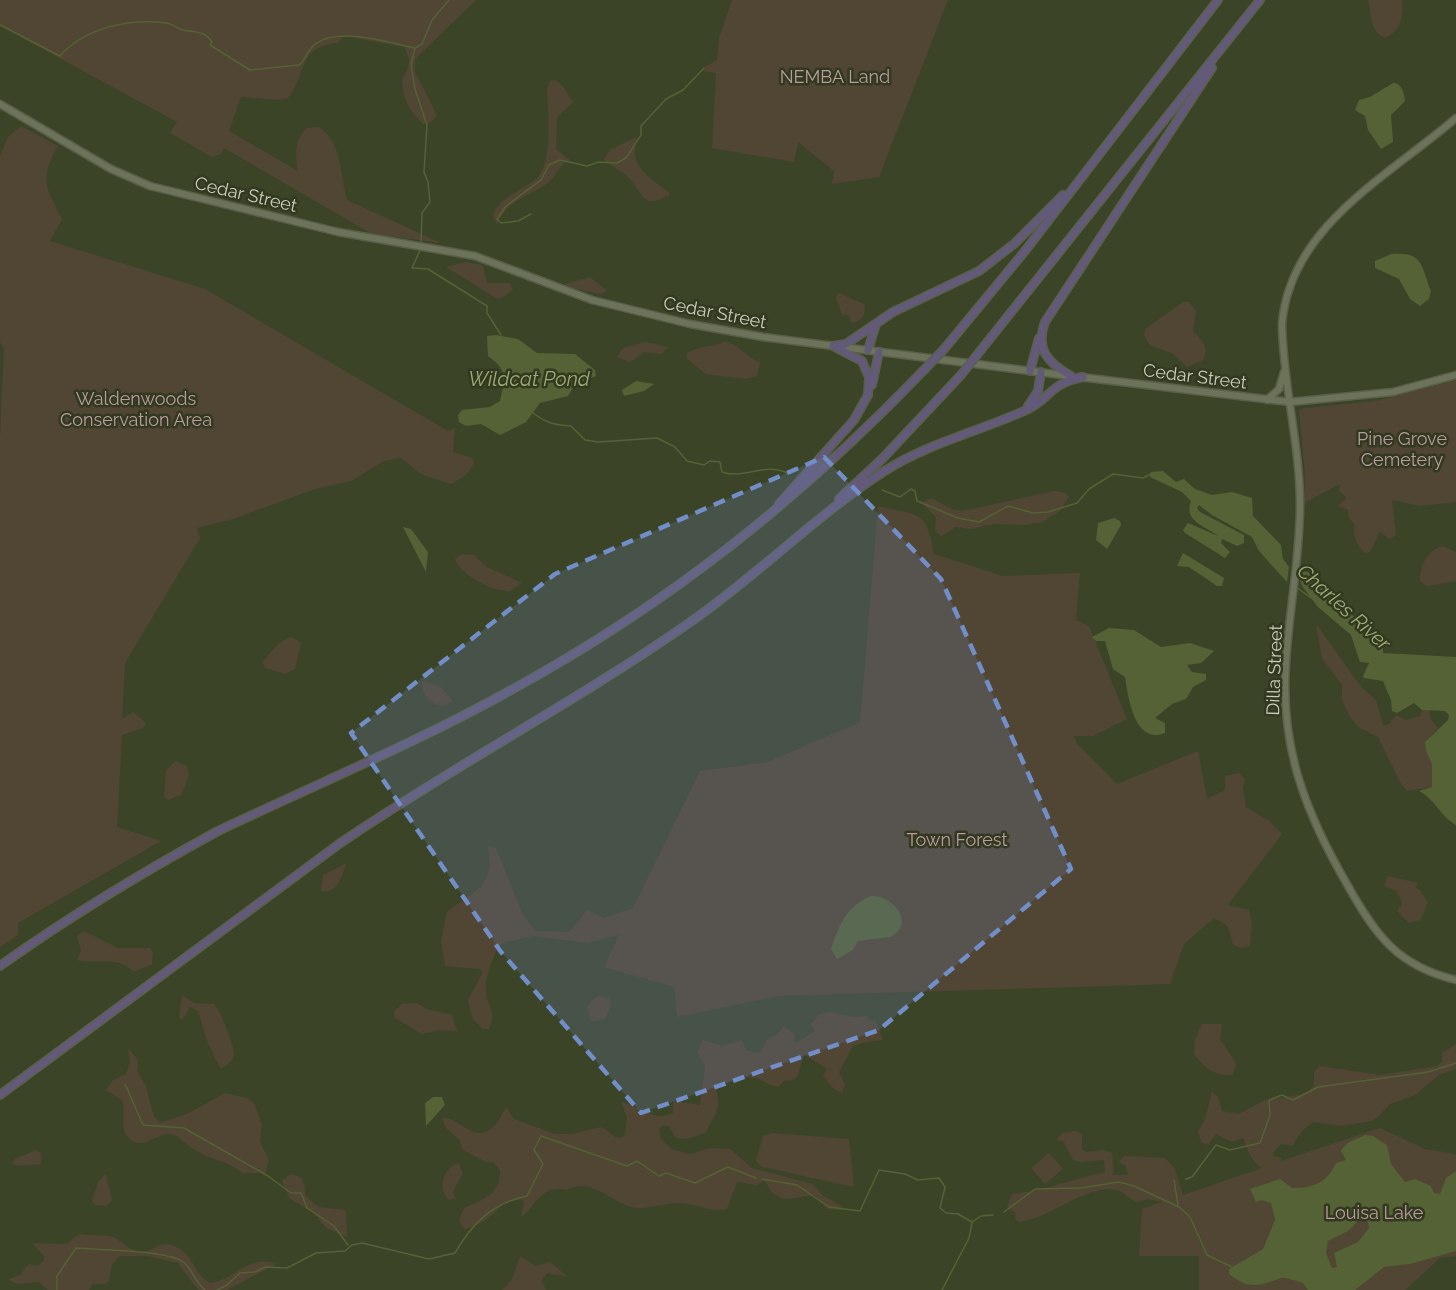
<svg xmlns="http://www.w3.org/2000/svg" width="1456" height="1290" font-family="Raleway,sans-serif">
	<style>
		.green { fill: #504633 }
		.water { fill: #546235; fill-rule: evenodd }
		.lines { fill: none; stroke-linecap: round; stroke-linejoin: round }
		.stream { stroke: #546235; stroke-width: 1.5 }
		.major-casing { stroke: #596049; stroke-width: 9 }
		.highway-casing { stroke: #5a614a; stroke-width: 10 }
		.major { stroke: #6c735a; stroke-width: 6 }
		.highway { stroke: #635979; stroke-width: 7 }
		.highway-bridge-casing { stroke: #5a614a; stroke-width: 10; stroke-linecap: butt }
		.highway-bridge { stroke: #635979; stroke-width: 7 }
		.marked { fill: #728ec8; fill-opacity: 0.2; stroke: #728ec8; stroke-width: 4.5; stroke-dasharray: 12 8; stroke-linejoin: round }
		.labels { text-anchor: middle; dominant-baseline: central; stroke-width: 5; stroke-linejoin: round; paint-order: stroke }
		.park-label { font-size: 18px; fill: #ba9c9e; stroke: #323920 }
		.street-label { font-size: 18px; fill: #c7cdb9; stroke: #323920 }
		.water-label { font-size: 20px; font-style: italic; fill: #9bab73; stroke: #323920 }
	</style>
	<rect width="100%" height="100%" fill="#3c4428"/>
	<path class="green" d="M 0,0 L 476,0 L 415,59 L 415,72 L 436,113 C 437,119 429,125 423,124 C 409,110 402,99 402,79 L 408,69 L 409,58 L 404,47 L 344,36 L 338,43 C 297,46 307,75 288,98 L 279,100 L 241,97 L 229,131 L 298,171 C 295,154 294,141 307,128 L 319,127 C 343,144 340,175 347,200 L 441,243 L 372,234 L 224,148 L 221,154 L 212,157 L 170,133 L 177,122 L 0,26 Z
		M 732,0 L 948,0 L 879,177 L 832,184 L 834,171 L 798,142 L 794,162 L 712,148 L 716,73 L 703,71 L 706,66 L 717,60 L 719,38 Z
		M 1368,0 L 1402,0 C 1404,16 1400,32 1385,38 C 1369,31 1372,14 1368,0 Z
		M 555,80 L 562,85 L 573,102 L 557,117 L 556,149 L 570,160 C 558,165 557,176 548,183 C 529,196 507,201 497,224 C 481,204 529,188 538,177 C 553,160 548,112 547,89 L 550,81 Z
		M 21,126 L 58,146 C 39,180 45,186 62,219 L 50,241 L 205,289 L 448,431 L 455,428 L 453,452 L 472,458 L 474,463 L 466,475 L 451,484 L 421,474 L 401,458 L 384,461 L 351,481 L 315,489 L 233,519 L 197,528 L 200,538 L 125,663 L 122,719 L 133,712 L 146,723 L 143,728 L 122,735 L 117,827 L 161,841 L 18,923 L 18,935 L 0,947 L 0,437 L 4,348 L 0,342 L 0,156 L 8,137 Z
		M 636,137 C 637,144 634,151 635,157 C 639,172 657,184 669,192 L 669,195 C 640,211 644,192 628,177 C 621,170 611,166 604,160 L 610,150 Z
		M 466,262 L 483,265 L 487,283 L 510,283 L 513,290 L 501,298 L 496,298 L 446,267 Z
		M 590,277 L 606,290 L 602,294 L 572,288 L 565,284 Z
		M 838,293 L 864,304 C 867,314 861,323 851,323 L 849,316 L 842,314 L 836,298 Z
		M 1183,302 L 1189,302 L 1196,311 L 1193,331 C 1203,341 1209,346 1203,360 L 1187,367 L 1174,354 L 1150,345 L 1144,335 L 1145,329 Z
		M 646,342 L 668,347 L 661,354 L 644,352 L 630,362 L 617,357 L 623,348 Z
		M 725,342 C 739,343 746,358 760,362 L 757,376 L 746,379 L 706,374 L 687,359 L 687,353 C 695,347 715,346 725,342 Z
		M 1456,380 L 1456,502 L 1420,506 L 1392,500 L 1396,535 L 1390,539 L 1380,532 C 1374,539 1374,551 1366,554 C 1358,547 1351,534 1355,525 L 1349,518 L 1348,510 L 1338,506 L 1347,498 L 1339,491 L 1340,484 L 1304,503 L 1305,473 L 1299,411 L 1304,408 L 1376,401 Z
		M 1054,491 L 1065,493 L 1069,497 L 1060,511 L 1042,522 L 1025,525 L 993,524 L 970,529 L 956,527 L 941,536 L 935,531 L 936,517 L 922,503 L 931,498 L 954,510 L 963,511 Z
		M 878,506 C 920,517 926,508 934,554 L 1003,576 L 1080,573 L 1076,620 L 1089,626 L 1127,719 L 1093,736 L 1074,736 L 1077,744 L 1117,784 L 1198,751 L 1207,799 L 1225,790 L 1225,776 L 1239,773 L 1245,779 L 1243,788 L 1246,807 L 1269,821 L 1282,834 L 1228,905 L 1249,910 L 1252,924 L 1250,946 L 1241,948 L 1233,945 L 1228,926 L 1214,918 L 1184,944 L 1170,984 L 779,996 L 677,1017 L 674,987 L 604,967 L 619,935 L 588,943 L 533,936 L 502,943 C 492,954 485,978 486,993 C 488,1009 497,1010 489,1029 L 483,1029 L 472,1018 L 468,1000 L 483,972 L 479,969 L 445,966 L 441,941 L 447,912 C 461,900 484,891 489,871 C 491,863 488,855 488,847 L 496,848 L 523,915 L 536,931 L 569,932 L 587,910 L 603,918 L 633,908 L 700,771 L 768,762 L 860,722 Z
		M 1442,546 L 1456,552 L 1456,581 L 1427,586 L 1420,581 C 1420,565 1427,551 1442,546 Z
		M 462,554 L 474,555 L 487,567 L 522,583 L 510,591 C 494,592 460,575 455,559 Z
		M 1316,624 L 1361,687 L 1376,700 L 1383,725 L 1388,725 L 1396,715 L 1406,720 L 1420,716 L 1422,710 L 1429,710 L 1431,719 L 1438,728 L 1427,740 L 1426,751 L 1432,761 L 1433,787 L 1407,791 L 1400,782 L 1378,737 L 1358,727 L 1349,715 L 1342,699 L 1342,685 L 1322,658 Z
		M 292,637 L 301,643 L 295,669 L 285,674 L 265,668 L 263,663 C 269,653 282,638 292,637 Z
		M 422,681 L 440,686 L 453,701 L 443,706 C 429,705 422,694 422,681 Z
		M 176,761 L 187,766 L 189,775 L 181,795 L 168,800 L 164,797 L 166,770 Z
		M 347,863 C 341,876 339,894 321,891 L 323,875 Z
		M 1388,876 L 1418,883 L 1415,888 L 1420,890 L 1428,903 L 1420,920 L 1409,923 L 1397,911 L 1402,903 L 1397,891 L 1384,886 Z
		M 84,931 L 118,948 L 150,948 L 153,952 L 152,964 L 134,972 C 118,955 96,965 77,960 L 81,950 L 77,936 Z
		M 182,995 L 194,1003 L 214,1004 C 220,1009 235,1048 234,1054 C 233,1061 227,1065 221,1069 L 208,1043 L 198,1011 L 190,1007 L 183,1019 L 179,1018 Z
		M 598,996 L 609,998 L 611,1006 L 605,1019 L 591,1022 L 587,1008 L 591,1001 Z
		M 417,1003 L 427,1009 L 452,1015 L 457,1031 L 439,1030 L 422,1034 L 395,1018 L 394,1012 L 402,1004 Z
		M 832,1012 L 852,1017 L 866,1016 L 870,1021 L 876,1021 L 883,1040 L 866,1042 L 853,1046 L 839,1072 L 845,1085 L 842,1093 L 834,1089 L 823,1076 L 827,1069 L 804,1054 L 798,1076 L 790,1081 L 785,1080 L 779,1086 C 771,1087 769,1084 761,1080 C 746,1074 727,1080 716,1090 C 723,1111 712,1116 706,1133 L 687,1139 L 676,1138 L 668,1126 L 662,1126 L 659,1130 L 661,1139 L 671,1149 L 690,1154 L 710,1148 L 730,1149 L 752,1168 L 813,1184 L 822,1195 L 842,1206 L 841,1210 L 827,1209 L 816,1196 C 800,1194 787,1205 773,1193 C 769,1189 768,1184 764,1181 L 756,1185 L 737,1182 L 727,1209 C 709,1213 698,1204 681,1203 C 669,1202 648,1209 636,1208 C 611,1204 592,1176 567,1190 C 541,1184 538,1204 521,1217 L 524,1202 L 521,1199 L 504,1203 C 495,1213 478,1228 464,1229 L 459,1221 L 464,1208 C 482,1199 501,1196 500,1170 L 494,1163 L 484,1161 L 463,1150 L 459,1140 L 446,1128 L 442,1118 C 460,1116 472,1144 492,1128 C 499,1123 502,1113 506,1107 L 514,1119 L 555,1134 L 572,1134 L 601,1127 C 611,1131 614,1143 625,1135 L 627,1117 L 621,1102 C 640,1105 652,1123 673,1113 L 673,1102 L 675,1101 L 700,1105 L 705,1067 L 697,1052 L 703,1040 L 722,1046 L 742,1040 L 746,1050 L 760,1053 L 768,1038 L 776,1035 L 784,1026 L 794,1034 L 795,1042 L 798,1042 L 815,1031 L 810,1025 L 820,1014 Z
		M 1202,1024 L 1222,1024 L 1220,1039 L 1236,1063 L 1233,1074 C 1218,1079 1203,1067 1194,1054 L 1195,1040 Z
		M 1456,1044 L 1456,1069 L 1439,1075 L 1415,1095 L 1390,1104 L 1378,1117 L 1371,1121 L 1342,1126 L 1313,1122 L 1302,1131 L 1292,1146 L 1281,1144 L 1273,1152 L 1273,1156 L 1281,1158 L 1281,1161 L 1380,1128 L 1425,1149 L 1456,1154 L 1456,1256 L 1440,1258 L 1405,1290 L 1199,1290 L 1199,1256 L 1139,1256 L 1142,1209 L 1162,1202 L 1149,1199 L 1137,1202 C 1129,1200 1125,1192 1117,1190 C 1085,1184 1050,1219 1019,1222 L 1015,1218 L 1016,1213 L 1007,1207 L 1012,1194 C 1044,1191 1075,1178 1105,1172 L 1104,1160 L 1081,1162 L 1073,1160 L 1064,1142 L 1056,1140 L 1062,1133 L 1076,1131 L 1082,1134 L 1082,1149 L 1086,1152 L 1103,1150 L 1112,1153 L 1114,1175 L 1128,1175 L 1126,1166 L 1119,1162 L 1124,1156 L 1165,1158 L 1175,1169 L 1183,1195 L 1262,1168 C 1252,1163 1247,1149 1243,1138 L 1232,1142 L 1216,1134 L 1208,1145 L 1201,1142 L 1198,1131 C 1207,1119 1208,1106 1212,1091 L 1218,1097 L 1222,1111 L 1239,1114 L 1265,1100 L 1305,1094 L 1314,1086 L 1314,1072 L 1320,1066 L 1380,1075 L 1437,1066 L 1442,1062 L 1442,1053 Z
		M 128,1048 L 138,1060 L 137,1071 L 146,1086 L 154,1117 L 160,1123 L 187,1114 L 225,1093 L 247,1098 L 254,1103 L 262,1125 L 260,1142 L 269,1160 L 265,1173 L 242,1173 C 227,1160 209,1160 192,1148 C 184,1143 180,1135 169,1134 C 154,1134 141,1153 127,1136 C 120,1127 126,1111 122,1100 L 106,1090 L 113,1080 L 126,1074 L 130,1063 Z
		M 773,1133 L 849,1139 L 854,1187 L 762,1167 L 756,1161 L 763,1136 Z
		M 36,1150 L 41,1153 L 41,1164 L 17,1166 L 12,1163 L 15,1159 Z
		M 1049,1153 L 1063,1169 L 1045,1184 L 1031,1168 Z
		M 458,1163 L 463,1173 L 453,1191 L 455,1199 L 449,1200 C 437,1189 443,1168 458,1163 Z
		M 106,1174 L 112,1200 L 106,1206 L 95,1205 L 92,1201 L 98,1182 Z
		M 289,1175 C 302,1173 306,1184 305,1195 C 321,1214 329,1205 346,1211 L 347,1237 L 326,1228 L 313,1212 L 290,1199 L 282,1181 Z
		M 80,1234 C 90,1236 104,1234 113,1237 C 121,1240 127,1249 137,1251 C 156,1254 159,1236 180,1249 C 194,1257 195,1276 210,1283 C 235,1280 248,1253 276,1264 L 227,1290 L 198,1290 L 178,1263 L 147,1256 L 120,1256 L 112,1264 L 109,1281 L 105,1284 L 93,1284 L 89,1290 L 48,1290 L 39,1282 C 29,1281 17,1288 9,1279 L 20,1275 L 29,1264 L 37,1266 L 44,1261 L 44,1256 L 32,1243 L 66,1244 Z
		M 520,1256 L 536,1266 L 550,1262 L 568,1277 L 547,1273 L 542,1281 L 546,1290 L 502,1290 L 512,1280 Z"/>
	<path class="water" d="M 1393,83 C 1402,83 1404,93 1405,101 L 1391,115 L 1393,142 L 1381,149 L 1368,130 L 1365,116 L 1355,110 L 1359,100 L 1370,97 Z
		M 1391,254 C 1424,251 1421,267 1431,291 L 1429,299 L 1420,306 L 1410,299 L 1399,279 L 1375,268 L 1375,261 Z
		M 496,335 L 518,339 L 537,353 L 575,354 L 595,370 L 596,376 L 575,384 L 568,396 L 540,403 L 526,422 L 500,435 L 481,424 L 466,426 L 459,422 L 458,415 L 462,410 L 490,407 L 500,401 C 505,378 508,370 488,356 L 487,336 Z
		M 636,381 L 654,384 L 644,391 L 624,396 L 622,390 Z
		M 1163,471 L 1176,482 L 1184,479 L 1195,489 L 1212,495 L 1232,492 L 1252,498 L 1253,516 L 1281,545 L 1283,559 L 1289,567 L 1287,582 L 1259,551 L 1252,537 L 1212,515 L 1199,505 L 1197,508 L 1200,512 L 1244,535 L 1244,543 L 1237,546 L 1222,539 L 1221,543 L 1230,552 L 1225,558 L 1185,533 L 1183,530 L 1188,523 L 1218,536 C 1206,526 1183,522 1191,501 L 1182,492 L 1150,477 L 1151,472 Z
		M 1114,518 L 1120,521 L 1121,525 L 1107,549 L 1096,540 L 1098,523 Z
		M 403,527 L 411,529 L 428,552 L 426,572 Z
		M 1183,553 L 1224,578 L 1222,586 L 1217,586 L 1189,567 L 1177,566 Z
		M 1302,571 L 1311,573 L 1322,586 L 1335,593 L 1338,604 L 1344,610 L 1383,636 L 1383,653 L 1456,657 L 1456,825 C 1440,816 1435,799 1419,791 L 1432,787 L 1432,764 L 1426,751 L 1425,742 L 1448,720 L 1449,715 L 1445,711 L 1422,710 L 1414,703 L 1397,713 L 1392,711 L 1391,700 L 1383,681 L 1364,678 L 1363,676 L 1369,663 L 1360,662 L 1351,635 L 1318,607 L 1302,586 L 1299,576 Z
		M 1109,628 L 1134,630 L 1161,647 L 1190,643 L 1214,651 L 1201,663 L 1187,665 L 1192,672 L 1206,674 L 1206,680 L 1193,687 L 1186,699 L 1172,704 L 1155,718 L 1165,723 L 1165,733 C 1134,746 1128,695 1125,677 L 1113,669 L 1105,641 L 1096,641 L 1092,637 Z
		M 871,896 C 894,895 916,925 890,937 L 858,941 L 853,950 L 837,959 L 831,949 C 839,926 846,906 871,896 Z
		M 433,1097 L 442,1097 L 445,1105 L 426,1126 L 425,1103 Z
		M 1365,1135 L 1373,1136 L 1387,1145 L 1391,1164 L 1405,1182 L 1415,1179 L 1431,1186 L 1434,1193 L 1440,1194 L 1446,1178 L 1456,1171 L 1456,1251 L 1410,1264 L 1384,1267 L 1355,1290 L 1308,1290 L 1303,1283 C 1299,1282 1285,1277 1281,1278 C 1258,1286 1250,1290 1229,1274 L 1229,1269 L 1263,1249 L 1275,1220 L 1271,1203 L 1262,1200 L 1256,1202 L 1250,1189 L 1280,1179 L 1292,1188 C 1313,1188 1327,1183 1336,1163 L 1346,1160 L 1341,1151 C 1346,1141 1356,1140 1365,1135 ZM 1360,1219 L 1368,1222 L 1369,1228 L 1358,1242 L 1334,1253 L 1337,1267 L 1332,1268 L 1326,1253 L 1328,1241 L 1348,1231 Z"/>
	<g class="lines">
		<path class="stream" d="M 0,25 L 60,56 C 84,28 130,18 166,23 C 172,24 177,28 183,30 C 195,32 205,31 212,42 L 210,45 L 250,70 L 299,65 C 305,60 307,52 313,46 C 336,25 389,43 415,48 L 411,65 L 415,89 L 427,125 L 424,172 L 428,182 L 430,202 L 422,213 L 421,244
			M 415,48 L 422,44 L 432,20 L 449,0
			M 531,214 L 518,221 L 501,223 L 497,219 L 506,206 L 541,180 L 549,165 L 560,160 L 587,166 L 599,162 L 617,163 L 626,158 L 641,135 L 641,126 L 666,99 L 683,90 L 704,68
			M 421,248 L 412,268 L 428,269 L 487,306 L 487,313 L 501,335
			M 532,412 C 545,423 555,425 571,426 L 585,440 L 598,442 L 657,438 L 675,447 L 687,461 L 704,465 L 710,461 L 720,462 L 722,472 C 742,480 765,462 787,473
			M 882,490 L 900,497 L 911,489 L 915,491 L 917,501 L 958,518 L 979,522 L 1008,506 L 1033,513 L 1048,512 L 1077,503 L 1089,489 L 1113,474 L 1143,478 L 1151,474
			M 1296,587 L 1314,600
			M 125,1084 L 143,1125 L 184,1128 L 268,1176 L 291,1193 L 301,1193 L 307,1208 L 334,1226 L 348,1245
			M 762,1179 L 797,1185 L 829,1207 L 860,1211 L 879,1170 L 905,1174 L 918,1180 L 939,1178 L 945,1187 L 940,1208 L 946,1213 L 958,1214 L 972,1222 L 981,1216 L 993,1215
			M 1186,1179 L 1192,1177 L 1216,1145 L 1230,1150 L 1260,1143 L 1270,1115 L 1269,1100 L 1282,1095 L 1293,1100 L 1318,1087 L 1428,1072 L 1456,1063
			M 1174,1180 L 1178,1205
			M 1004,1212 L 1035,1189 L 1081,1188 L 1119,1182 L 1134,1186 L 1179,1207 L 1190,1217 L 1207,1255 L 1232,1267
			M 57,1290 L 57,1276 L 76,1248 C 100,1250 163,1250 182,1261 C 192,1268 195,1282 205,1290
			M 217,1290 L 227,1285 L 240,1273 L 255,1272 L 265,1267 L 287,1268 L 316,1253 L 345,1251 L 352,1245 L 362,1243 L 429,1259 L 455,1253 C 472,1223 493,1203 527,1196 L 543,1164 L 534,1150 L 541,1136 L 627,1166 L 637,1161 L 659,1176 L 666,1173 L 695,1183 L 728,1167 L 756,1178
			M 942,1290 L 969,1238 L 972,1223"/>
		<defs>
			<path id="major" d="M 0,104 L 111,169 L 150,186 L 338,232 L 475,256 L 592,300 L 690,324 L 763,337 L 1070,376
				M 1456,118 C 1390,175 1290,226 1282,324 C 1283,385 1300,444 1300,505 C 1300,558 1289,610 1286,663 C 1280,748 1306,814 1348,886 C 1376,936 1398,966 1456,980
				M 1080,377 L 1290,402 L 1393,392 L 1456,375
				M 1267,400 L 1279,389 L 1284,372"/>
			<path id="highway" d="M 833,346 L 846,344 L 893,312 L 979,271 L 1014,244 L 1063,195
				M 945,348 L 1025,251 L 1218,0
				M 868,350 L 876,324
				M 977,355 L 1260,0
				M 1030,371 L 1039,338
				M 1071,376 C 1048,363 1035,349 1045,322 L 1212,68
				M 872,385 L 879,352
				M 1028,406 L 1038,391 L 1041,372
				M 839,499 L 883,458 L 961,375
				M 779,504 L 854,420 L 868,395 L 869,377 L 862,361 L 835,347
				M 0,966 C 70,916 143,872 218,831 C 317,784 418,742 513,689 C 670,603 800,499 924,370
				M 0,1095 L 339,844 C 453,766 576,702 689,623 C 756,577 814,517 883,472 C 926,444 977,432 1024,411 C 1051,400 1047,384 1083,377"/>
		</defs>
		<use href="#major" class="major-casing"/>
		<use href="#highway" class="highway-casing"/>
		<use href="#major" class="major"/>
		<use href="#highway" class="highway"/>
		<defs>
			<path id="highway-bridge" d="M 924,370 L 945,348
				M 961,375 L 977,355"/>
		</defs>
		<use href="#highway-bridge" class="highway-bridge-casing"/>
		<use href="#highway-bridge" class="highway-bridge"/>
	</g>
	<path class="marked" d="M 824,457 L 941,579 L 1071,869 L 879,1030 L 641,1113 L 501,952 L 351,733 L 555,574 Z"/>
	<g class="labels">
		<g class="park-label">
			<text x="835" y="76">NEMBA Land</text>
			<text x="136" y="398">Waldenwoods<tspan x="136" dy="21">Conservation Area</tspan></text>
			<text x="1402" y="438">Pine Grove<tspan x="1402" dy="21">Cemetery</tspan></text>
			<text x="957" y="839">Town Forest</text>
			<text x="1374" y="1212">Louisa Lake</text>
		</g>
		<g class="street-label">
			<text transform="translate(246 194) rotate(13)">Cedar Street</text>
			<text transform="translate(715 312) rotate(11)">Cedar Street</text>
			<text transform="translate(1195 376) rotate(7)">Cedar Street</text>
			<text transform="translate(1274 670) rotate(-88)">Dilla Street</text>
		</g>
		<g class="water-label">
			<text x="529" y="379">Wildcat Pond</text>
			<text transform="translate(1344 607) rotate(42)">Charles River</text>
		</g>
	</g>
</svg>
